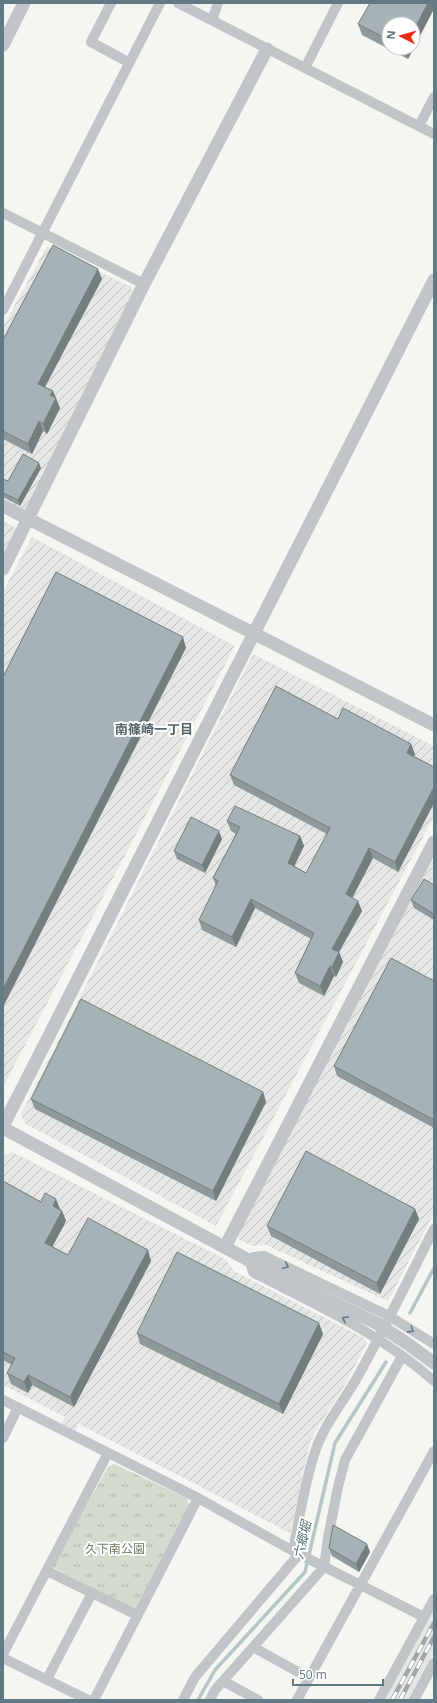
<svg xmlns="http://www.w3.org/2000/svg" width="437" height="1703" font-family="'Open Sans','Noto Sans JP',sans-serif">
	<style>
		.built { fill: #e6e6e5 }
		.industrial { fill: url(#industrial-furrows) }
		.park { fill: url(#park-tufts) }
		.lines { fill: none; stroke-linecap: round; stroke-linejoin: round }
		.stream { stroke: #b5c6c8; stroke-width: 3.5 }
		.minor { stroke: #bfc5c8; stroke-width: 10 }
		.tertiary { stroke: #bfc5c8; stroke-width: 13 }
		.rail-casing { stroke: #9ea8ac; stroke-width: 4.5 }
		.rail { stroke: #fff; stroke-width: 3; stroke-dasharray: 9; stroke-linecap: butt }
		.tertiary-bridge { stroke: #bfc5c8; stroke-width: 13 }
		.wall { fill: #8f999c; fill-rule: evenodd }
		.shaded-wall { fill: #747d7f }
		.building { fill: #a6b2b5; stroke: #747d7f }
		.oneway { stroke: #627a84 }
		.labels { text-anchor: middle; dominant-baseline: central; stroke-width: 4; stroke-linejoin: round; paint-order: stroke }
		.park-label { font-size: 12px; fill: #6b7b62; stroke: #fff }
		.neighbourhood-label { font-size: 13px; font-weight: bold; fill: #516269; stroke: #fff }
		.water-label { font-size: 13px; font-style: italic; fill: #59767b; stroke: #fff }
	</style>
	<defs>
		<pattern id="industrial-furrows" width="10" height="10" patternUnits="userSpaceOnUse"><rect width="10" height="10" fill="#e6e6e5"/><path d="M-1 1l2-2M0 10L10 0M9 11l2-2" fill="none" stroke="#bebfbf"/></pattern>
		<pattern id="park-tufts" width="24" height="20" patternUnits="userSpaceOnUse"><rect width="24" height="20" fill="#d6dbd0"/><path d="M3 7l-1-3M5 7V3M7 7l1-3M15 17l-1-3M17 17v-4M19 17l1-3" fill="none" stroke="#b1b7ae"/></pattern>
	</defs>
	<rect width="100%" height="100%" fill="#f5f5f1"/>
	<path class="built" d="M 434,1606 L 434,1653 L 408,1700 L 383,1700 Z"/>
	<path class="industrial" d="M 47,246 L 131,287 L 132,294 L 24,515 L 3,504 L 3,327 Z
		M 3,521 L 16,528 L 3,553 Z
		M 32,537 L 235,646 L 3,1087 L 3,592 Z
		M 253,654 L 434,746 L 434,816 L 216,1226 L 24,1123 L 21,1114 Z
		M 434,857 L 434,1213 L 388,1301 L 266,1245 L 252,1246 L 238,1239 L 238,1234 Z
		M 12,1152 L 225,1259 L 234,1271 L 364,1338 L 367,1343 L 346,1383 L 315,1432 L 310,1442 L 290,1533 L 79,1424 L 75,1431 L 62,1424 L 65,1417 L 3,1385 L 3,1156 Z"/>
	<path class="park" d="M 114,1464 L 187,1498 L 189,1505 L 136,1608 L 131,1609 L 54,1568 L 53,1565 L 108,1467 Z"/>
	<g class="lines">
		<path class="stream" d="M 410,1313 L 434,1268
			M 198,1700 L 215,1670 L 305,1572 L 335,1443 L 386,1362"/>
		<path class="minor" d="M 111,3 L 91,42 L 128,62
			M 178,3 L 434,134
			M 212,20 L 218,3
			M 305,68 L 338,3
			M 419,126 L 434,97
			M 3,213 L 144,284
			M 3,310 L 160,3
			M 434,1344 L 389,1316 L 264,1256 L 254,1257 L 251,1266 L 253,1272 L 256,1274 C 319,1306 381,1334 434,1381
			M 3,1400 L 198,1498 L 293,1551 L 424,1617
			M 3,1438 L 18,1407
			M 293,1551 C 299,1519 304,1486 314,1455 C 323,1425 343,1403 358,1376 C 385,1328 409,1278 434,1229
			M 47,1571 L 137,1615
			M 253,1647 L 309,1678
			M 3,1654 L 108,1453
			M 3,1658 L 88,1700
			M 47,1679 L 92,1593
			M 223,1681 L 258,1700
			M 94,1700 L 198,1498
			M 183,1700 L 195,1677 L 300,1553
			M 210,1700 L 215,1690 L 324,1567 L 328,1538 L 338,1487 L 345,1460 L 402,1356
			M 297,1700 L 434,1451
			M 379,1700 L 434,1599
			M 414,1700 L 434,1663"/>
		<path class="tertiary" d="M 3,45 L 24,3
			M 3,506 L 434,725
			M 3,569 L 144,284 L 267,49
			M 3,1126 L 434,280
			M 3,1128 L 252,1262 L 376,1323
			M 225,1247 L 434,842"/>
		<defs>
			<path id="rail" d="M 392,1700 L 434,1623
				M 400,1700 L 434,1637"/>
		</defs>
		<use href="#rail" class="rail-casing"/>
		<use href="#rail" class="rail"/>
		<path class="tertiary-bridge" d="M 376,1323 L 408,1344 L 434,1363"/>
	</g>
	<path class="wall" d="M 434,3 L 408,59 L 362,35 L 358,24 ZM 389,24 L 413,48 L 389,48 Z
		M 102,279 L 45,387 L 53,391 L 60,408 L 47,434 L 43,431 L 32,454 L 3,439 L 3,340 Z
		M 41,468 L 20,506 L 3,497 L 3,479 L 8,481 Z
		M 338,719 L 415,754 L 414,756 L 434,767 L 434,803 L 398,872 L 373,858 L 352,898 L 362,911 L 339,952 L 343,962 L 336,977 L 334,976 L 324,996 L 299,983 L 295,973 L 311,939 L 255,908 L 236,947 L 202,930 L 199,920 L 216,886 L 213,878 L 236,834 L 231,831 L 227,821 L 300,836 L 304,846 L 294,866 L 306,873 L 327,834 L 234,785 L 230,775 Z
		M 222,839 L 205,873 L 177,859 L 174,851 Z
		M 434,885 L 434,920 L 414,908 L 411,900 Z
		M 434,981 L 434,1128 L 337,1076 L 334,1066 Z
		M 263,1092 L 266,1102 L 216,1201 L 35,1109 L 31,1099 Z
		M 3,1181 L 41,1202 L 60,1209 L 62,1211 L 66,1221 L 52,1247 L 68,1255 L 151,1261 L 74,1407 L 32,1385 L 28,1393 L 11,1384 L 7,1373 L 12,1365 L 3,1360 Z
		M 415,1209 L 419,1219 L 380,1294 L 271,1236 L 267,1226 Z
		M 137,1333 L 323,1334 L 283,1414 L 140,1344 Z
		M 329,1548 L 370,1552 L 359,1572 L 332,1556 Z"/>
	<path class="shaded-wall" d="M 428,3 L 434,3 L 434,9 L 408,59 L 405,48 L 413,48 L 413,32 Z
		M 98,269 L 102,279 L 41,394 L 38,384 Z
		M 53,391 L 60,408 L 47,434 L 43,424 L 50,395 Z
		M 39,421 L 43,431 L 32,454 L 28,444 Z
		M 39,463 L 41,468 L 20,506 L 18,500 Z
		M 183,637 L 186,648 L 3,1007 L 3,989 Z
		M 411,744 L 415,754 L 410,763 L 407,753 Z
		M 434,787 L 434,803 L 398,872 L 395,862 Z
		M 219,831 L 222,839 L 205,873 L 202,865 Z
		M 300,836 L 304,846 L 291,873 L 288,863 Z
		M 369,848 L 373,858 L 349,904 L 346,894 Z
		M 251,899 L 255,908 L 236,947 L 232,937 Z
		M 358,901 L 362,911 L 339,952 L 343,962 L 336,977 L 332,967 L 332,949 Z
		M 330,966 L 334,976 L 324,996 L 320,986 Z
		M 263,1092 L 266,1102 L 216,1201 L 213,1191 Z
		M 56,1199 L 60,1209 L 57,1216 L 53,1206 Z
		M 415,1209 L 419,1219 L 380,1294 L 377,1283 Z
		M 62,1211 L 66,1221 L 49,1253 L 45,1243 Z
		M 148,1250 L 151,1261 L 74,1407 L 70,1397 Z
		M 319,1323 L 323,1334 L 283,1414 L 279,1404 Z
		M 28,1375 L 32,1385 L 28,1393 L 24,1382 Z
		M 367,1544 L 370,1552 L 359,1572 L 356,1564 Z"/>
	<path class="building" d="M 370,3 L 428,3 L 413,32 L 413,24 L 389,24 L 389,40 L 358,24 Z
		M 53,245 L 98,269 L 38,384 L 53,391 L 50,395 L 56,398 L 43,424 L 39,421 L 28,444 L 3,431 L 3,340 Z
		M 23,454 L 39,463 L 18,500 L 3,493 L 3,479 L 8,481 Z
		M 56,572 L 183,637 L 3,989 L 3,677 Z
		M 276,686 L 338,719 L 343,708 L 411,744 L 407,753 L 434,767 L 434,787 L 395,862 L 369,848 L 346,894 L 358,901 L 332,949 L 339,952 L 332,967 L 330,966 L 320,986 L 295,973 L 314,933 L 251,899 L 232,937 L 199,920 L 218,881 L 213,878 L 240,827 L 227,821 L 235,806 L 300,836 L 288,863 L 306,873 L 330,828 L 230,775 Z
		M 191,817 L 219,831 L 202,865 L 174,851 Z
		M 424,879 L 434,885 L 434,914 L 411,900 Z
		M 391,958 L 434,981 L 434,1120 L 334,1066 Z
		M 81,999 L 263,1092 L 213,1191 L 31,1099 Z
		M 306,1151 L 415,1209 L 377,1283 L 267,1226 Z
		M 3,1181 L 41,1202 L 45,1193 L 56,1199 L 53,1206 L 62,1211 L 45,1243 L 68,1255 L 88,1218 L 148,1250 L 70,1397 L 28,1375 L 24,1382 L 7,1373 L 15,1358 L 3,1352 Z
		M 177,1252 L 319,1323 L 279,1404 L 137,1333 Z
		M 333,1525 L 367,1544 L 356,1564 L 329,1548 Z"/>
	<defs><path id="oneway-chevron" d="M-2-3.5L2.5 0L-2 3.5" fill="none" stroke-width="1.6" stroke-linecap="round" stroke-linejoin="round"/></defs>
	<g class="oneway">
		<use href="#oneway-chevron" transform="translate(286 1266) rotate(25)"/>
		<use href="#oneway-chevron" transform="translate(345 1319) rotate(-153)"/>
		<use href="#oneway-chevron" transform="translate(411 1330) rotate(32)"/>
	</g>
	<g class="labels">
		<g class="park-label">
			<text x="115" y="1548">久下南公園</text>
		</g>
		<g class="neighbourhood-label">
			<text x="154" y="729">南篠崎一丁目</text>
		</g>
		<g class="water-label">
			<text transform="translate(302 1540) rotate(-77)">六郷堀</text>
		</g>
	</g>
	<rect width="437" height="1703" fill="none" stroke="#627a84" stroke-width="8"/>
	<g transform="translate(401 36) rotate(276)"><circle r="19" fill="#ffffff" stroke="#c0cace"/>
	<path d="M0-3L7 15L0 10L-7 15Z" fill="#ee2a19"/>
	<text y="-6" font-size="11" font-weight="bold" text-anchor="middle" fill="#627a84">N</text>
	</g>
	<path d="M293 1679v6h90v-6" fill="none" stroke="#627a84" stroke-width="2"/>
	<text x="299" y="1679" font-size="12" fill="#627a84" stroke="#ffffff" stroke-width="3" paint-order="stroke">50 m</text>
</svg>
